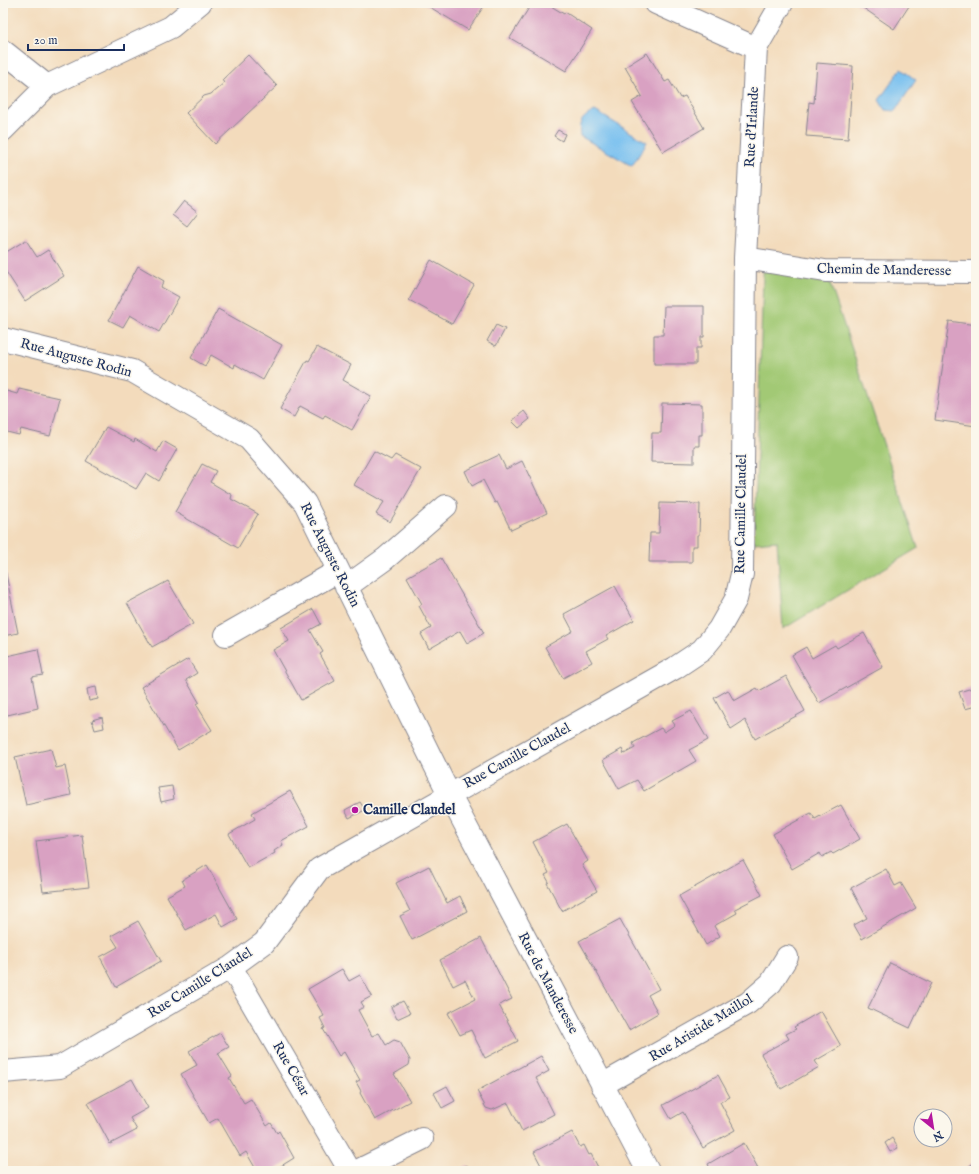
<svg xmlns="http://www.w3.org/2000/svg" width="979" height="1174" font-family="'IM FELL English',serif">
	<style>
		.green { fill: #a2c974; stroke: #5e7c69 }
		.water { fill: #77bfef; stroke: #4977a6 }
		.building { fill: #d9a1c2 }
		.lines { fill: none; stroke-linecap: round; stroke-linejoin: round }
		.minor-casing { stroke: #87858d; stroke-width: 24 }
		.minor { stroke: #fff; stroke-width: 22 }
		.poi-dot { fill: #b5179e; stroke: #fbf7ec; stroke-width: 1.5 }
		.labels { text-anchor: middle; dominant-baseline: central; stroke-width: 3; stroke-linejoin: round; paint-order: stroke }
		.street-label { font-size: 14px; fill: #1b2f5e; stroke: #fbf7ec }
		.poi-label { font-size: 14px; font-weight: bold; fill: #1b2f5e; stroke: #fbf7ec; text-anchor: start }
	</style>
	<rect width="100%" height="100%" fill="#fbf7ec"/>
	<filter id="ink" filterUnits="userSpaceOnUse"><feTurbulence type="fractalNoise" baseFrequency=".025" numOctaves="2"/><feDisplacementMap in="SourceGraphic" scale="8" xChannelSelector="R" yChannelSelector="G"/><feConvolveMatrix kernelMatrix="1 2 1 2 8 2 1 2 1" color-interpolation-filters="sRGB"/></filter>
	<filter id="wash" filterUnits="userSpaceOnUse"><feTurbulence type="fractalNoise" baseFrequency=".012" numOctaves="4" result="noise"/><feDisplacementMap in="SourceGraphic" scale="16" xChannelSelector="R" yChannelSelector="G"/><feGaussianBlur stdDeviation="0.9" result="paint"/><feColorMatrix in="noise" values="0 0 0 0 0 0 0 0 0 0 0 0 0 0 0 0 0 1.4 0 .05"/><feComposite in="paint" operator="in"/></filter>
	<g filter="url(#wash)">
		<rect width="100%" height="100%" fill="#f3dbbc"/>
		<path class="green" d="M 764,250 L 830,283 L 918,548 L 783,629 L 777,541 L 754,543 Z"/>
		<path class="water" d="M 901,69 L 916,80 L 895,111 L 885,110 L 879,100 Z
			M 595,111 L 647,142 L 632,166 L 580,136 C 578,122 582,117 595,111 Z"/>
		<g id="blocks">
			<path class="building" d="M 423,3 L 486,3 L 468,30 Z
				M 532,3 L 546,3 L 564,14 L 565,12 L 592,30 L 566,71 L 510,38 Z
				M 856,3 L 911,3 L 894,29 Z
				M 647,53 L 665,82 L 669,80 L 680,98 L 685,96 L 704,128 L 663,152 L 632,102 L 642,96 L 625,67 Z
				M 248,55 L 277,86 L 215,144 L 186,113 L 204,96 L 211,94 L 224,83 L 222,80 Z
				M 817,63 L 853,66 L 848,139 L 806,136 L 809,102 L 814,103 Z
				M 558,130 L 565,134 L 562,141 L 554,136 Z
				M 184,201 L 198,212 L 187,226 L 173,215 Z
				M 26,240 L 37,257 L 48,250 L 64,276 L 25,301 L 3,267 L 3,254 Z
				M 431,260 L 474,285 L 452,324 L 409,300 Z
				M 138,266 L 164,281 L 161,287 L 179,297 L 159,332 L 130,315 L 123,327 L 109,320 Z
				M 664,306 L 704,306 L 704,337 L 701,337 L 701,348 L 696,348 L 696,364 L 654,364 L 654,335 L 663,335 Z
				M 218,309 L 282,345 L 263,380 L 235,364 L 234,368 L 211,355 L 205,366 L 191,358 Z
				M 949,321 L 976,325 L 976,426 L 935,420 Z
				M 496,325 L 505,329 L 496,346 L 487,341 Z
				M 317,347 L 351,365 L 343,380 L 371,396 L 352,430 L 325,415 L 323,418 L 300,406 L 294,417 L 280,409 L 307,360 L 309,361 Z
				M 19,389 L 60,398 L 50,436 L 21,429 L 19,435 L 3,431 L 3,390 L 17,394 Z
				M 662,403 L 702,404 L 702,435 L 699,435 L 699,446 L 694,446 L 694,463 L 651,462 L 652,433 L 661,433 Z
				M 524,411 L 530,419 L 519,428 L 512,421 Z
				M 106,427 L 134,442 L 135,439 L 157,452 L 163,441 L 177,449 L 159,481 L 146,473 L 136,489 L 86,461 Z
				M 374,451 L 391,460 L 395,455 L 421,469 L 390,522 L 376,514 L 384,502 L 354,485 Z
				M 499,455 L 506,469 L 522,461 L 547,513 L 511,530 L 497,502 L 495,503 L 483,480 L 472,486 L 465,471 Z
				M 202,464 L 216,471 L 210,482 L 232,495 L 231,499 L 258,514 L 238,548 L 175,512 Z
				M 660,503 L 700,504 L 699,535 L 697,535 L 697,546 L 692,546 L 692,562 L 649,562 L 650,533 L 659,533 Z
				M 441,558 L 484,633 L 467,643 L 460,631 L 429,649 L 421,634 L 431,628 L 419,606 L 422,604 L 407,577 Z
				M 4,564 L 18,633 L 3,636 L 3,565 Z
				M 168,581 L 193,624 L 152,647 L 127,603 Z
				M 615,586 L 634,620 L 606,636 L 608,639 L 586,651 L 592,662 L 563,678 L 545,647 L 573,631 L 564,614 Z
				M 313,609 L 321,624 L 310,630 L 323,652 L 320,654 L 335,681 L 301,700 L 273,650 L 289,641 L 281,628 Z
				M 864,633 L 883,667 L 819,703 L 792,655 L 806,647 L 812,658 L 835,645 L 837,648 Z
				M 38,649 L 43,675 L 32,677 L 38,708 L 3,716 L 3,657 Z
				M 188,659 L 197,673 L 186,680 L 199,702 L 196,704 L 212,730 L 178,750 L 141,687 Z
				M 786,676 L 805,711 L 755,739 L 745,720 L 731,729 L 714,698 L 728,690 L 734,701 L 757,688 L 759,691 Z
				M 96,687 L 98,699 L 89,701 L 87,689 Z
				M 972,688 L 976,706 L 965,709 L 959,692 Z
				M 691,711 L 708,740 L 689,750 L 696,761 L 644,791 L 637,780 L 619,789 L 603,760 L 622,749 L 624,754 L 635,748 L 633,743 L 661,728 L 664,732 L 675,725 L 672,721 Z
				M 102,717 L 104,728 L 95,730 L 92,720 Z
				M 51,749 L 56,768 L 65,766 L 71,795 L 26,805 L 15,757 Z
				M 172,786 L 174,799 L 161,802 L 158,788 Z
				M 290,791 L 309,826 L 281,841 L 283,845 L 274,851 L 275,853 L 248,868 L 229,834 L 255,819 L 252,813 Z
				M 360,802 L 365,810 L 349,818 L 345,810 Z
				M 841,805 L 860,839 L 833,854 L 831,852 L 822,857 L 820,853 L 792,869 L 773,834 L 811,813 L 815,819 Z
				M 567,824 L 588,861 L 582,865 L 597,891 L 562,911 L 547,883 L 549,882 L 545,875 L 549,873 L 533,842 Z
				M 82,835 L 89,887 L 43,892 L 36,841 Z
				M 743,860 L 762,895 L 735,909 L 737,913 L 714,926 L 720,936 L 706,945 L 679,896 Z
				M 207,865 L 237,919 L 223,927 L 216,914 L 186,930 L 167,896 L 185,886 L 182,880 Z
				M 429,866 L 447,903 L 460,896 L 467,911 L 412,940 L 400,916 L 410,911 L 396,883 Z
				M 886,869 L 895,886 L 901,883 L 916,908 L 862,939 L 854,925 L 867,918 L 851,888 Z
				M 620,919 L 659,989 L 648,995 L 658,1013 L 629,1030 L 579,941 Z
				M 138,921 L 161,961 L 116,987 L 100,957 L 118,947 L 111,936 Z
				M 481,938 L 512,999 L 499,1005 L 518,1041 L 485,1058 L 471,1030 L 460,1035 L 448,1013 L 475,999 L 465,980 L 453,986 L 440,960 Z
				M 890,963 L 931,983 L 910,1028 L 868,1008 Z
				M 342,969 L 349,981 L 360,975 L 372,996 L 361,1002 L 364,1007 L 358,1010 L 372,1036 L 379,1033 L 386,1045 L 394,1040 L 400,1042 L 410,1060 L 409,1065 L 394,1074 L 410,1101 L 375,1120 L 360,1093 L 361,1091 L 356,1082 L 360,1080 L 344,1052 L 339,1056 L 323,1029 L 325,1028 L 320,1018 L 324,1016 L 308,989 Z
				M 403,1001 L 410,1013 L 397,1019 L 391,1007 Z
				M 821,1011 L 841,1046 L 815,1061 L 819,1067 L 781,1089 L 761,1054 L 789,1039 L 786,1034 L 796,1029 L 794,1027 Z
				M 220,1033 L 229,1047 L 218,1053 L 232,1076 L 229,1078 L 244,1103 L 251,1099 L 267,1126 L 271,1123 L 277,1133 L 279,1131 L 294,1158 L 273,1171 L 257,1171 L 246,1152 L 240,1156 L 218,1118 L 209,1123 L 181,1074 L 197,1065 L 189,1051 Z
				M 541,1056 L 549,1071 L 536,1078 L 554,1114 L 522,1131 L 508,1103 L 492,1110 L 486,1108 L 477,1091 Z
				M 718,1075 L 730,1097 L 720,1102 L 735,1130 L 703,1148 L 683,1112 L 671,1119 L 663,1105 Z
				M 132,1079 L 148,1108 L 130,1118 L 137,1130 L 110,1144 L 88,1103 Z
				M 447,1086 L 455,1101 L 442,1108 L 434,1093 Z
				M 572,1132 L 580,1147 L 584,1145 L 589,1155 L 591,1154 L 600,1171 L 544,1171 L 534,1152 Z
				M 892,1138 L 898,1148 L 890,1152 L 885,1143 Z
				M 744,1143 L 758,1168 L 753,1171 L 711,1171 L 708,1164 Z
				M 976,1161 L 976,1171 L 963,1171 Z
				M 467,1165 L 470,1171 L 457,1171 Z"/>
		</g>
	</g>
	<g filter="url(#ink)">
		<use href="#blocks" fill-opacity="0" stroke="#87858d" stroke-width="1"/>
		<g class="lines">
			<defs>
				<path id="minor" d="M 656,3 L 756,48
					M 3,51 L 47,86
					M 3,130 L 47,86 L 171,27 L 200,3
					M 745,258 L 825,271 L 976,272
					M 3,339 L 132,371 L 249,439 L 305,503 L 449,794 L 648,1171
					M 346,587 L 385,559 L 446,506
					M 226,635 L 338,571
					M 231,967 L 350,1171
					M 3,1072 L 60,1067 L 231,967 L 264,943 L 319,869 L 675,668 L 702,650 L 719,629 L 736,599 L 742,574 L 745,258 L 756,48 L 782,3
					M 602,1085 L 748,1003 L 771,983 L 787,957
					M 357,1171 L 422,1139"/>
			</defs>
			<use href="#minor" class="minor-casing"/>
			<use href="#minor" class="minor"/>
		</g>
	</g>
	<circle class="poi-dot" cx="355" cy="810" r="4"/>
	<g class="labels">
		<g class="street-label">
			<text transform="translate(752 127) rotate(-87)">Rue d'Irlande</text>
			<text transform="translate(884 270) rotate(1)">Chemin de Manderesse</text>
			<text transform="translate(76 358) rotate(15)">Rue Auguste Rodin</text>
			<text transform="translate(741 514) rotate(-89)">Rue Camille Claudel</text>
			<text transform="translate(330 555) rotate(63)">Rue Auguste Rodin</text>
			<text transform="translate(517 756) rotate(-29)">Rue Camille Claudel</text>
			<text transform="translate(200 983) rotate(-32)">Rue Camille Claudel</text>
			<text transform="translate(548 983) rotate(62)">Rue de Manderesse</text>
			<text transform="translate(701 1028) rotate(-31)">Rue Aristide Maillol</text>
			<text transform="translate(291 1069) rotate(60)">Rue César</text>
		</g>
		<g class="poi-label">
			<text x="363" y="810">Camille Claudel</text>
		</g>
	</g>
	<rect width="979" height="1174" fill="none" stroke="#fbf7ec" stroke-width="16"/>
	<g transform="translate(933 1128) rotate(150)"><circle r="19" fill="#fbf7ec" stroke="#a1a7b3"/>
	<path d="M0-3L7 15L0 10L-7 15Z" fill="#b5179e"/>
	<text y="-6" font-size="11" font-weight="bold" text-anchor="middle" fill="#1b2f5e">N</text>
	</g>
	<path d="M28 44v6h96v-6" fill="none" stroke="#1b2f5e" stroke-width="2"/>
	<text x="34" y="44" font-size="12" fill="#1b2f5e" stroke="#fbf7ec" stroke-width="3" paint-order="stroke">20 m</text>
</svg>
